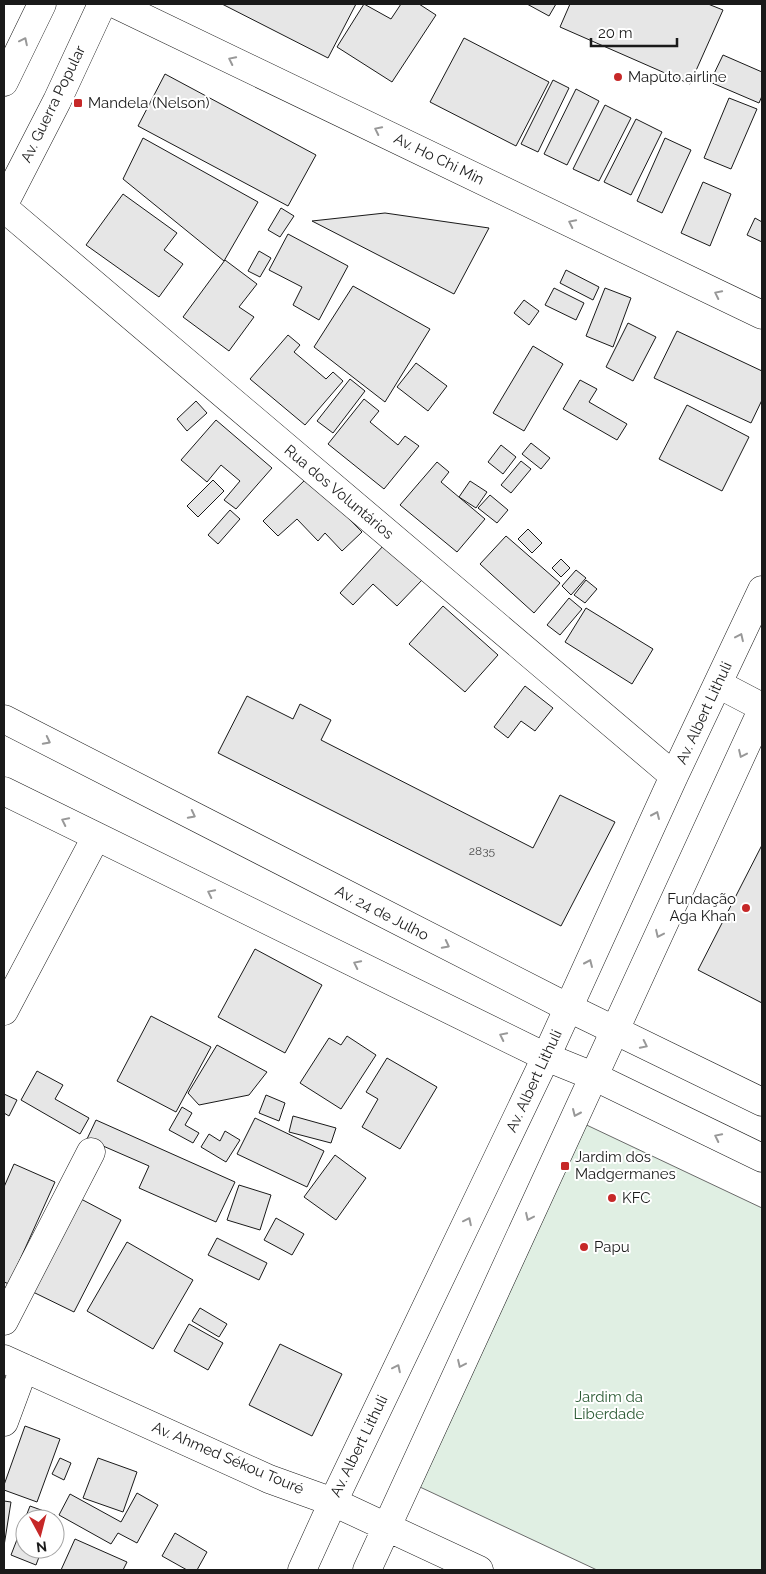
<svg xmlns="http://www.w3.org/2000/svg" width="766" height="1574" font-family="Raleway,sans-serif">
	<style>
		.green { fill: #e0efe3; stroke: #6a6a6a }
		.building { fill: #e6e6e6; stroke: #1a1a1a }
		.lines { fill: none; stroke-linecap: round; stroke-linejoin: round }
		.minor-casing { stroke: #1a1a1a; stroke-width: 29 }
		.major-casing { stroke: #1a1a1a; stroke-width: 29 }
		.minor { stroke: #fff; stroke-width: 28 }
		.major { stroke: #fff; stroke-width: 28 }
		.oneway { stroke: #989898 }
		.poi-dot { fill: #c62828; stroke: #fff; stroke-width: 2 }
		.labels { text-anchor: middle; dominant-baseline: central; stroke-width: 4; stroke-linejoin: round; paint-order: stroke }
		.number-label { font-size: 12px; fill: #4d4d4d }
		.poi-label { font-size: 15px; fill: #1a1a1a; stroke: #fff; text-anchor: start }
		.street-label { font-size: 15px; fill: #1a1a1a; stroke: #fff }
		.park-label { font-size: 15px; fill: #2b5a34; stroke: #fff }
	</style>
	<rect width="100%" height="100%" fill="#fff"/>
	<path class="green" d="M 576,1120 L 762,1208 L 762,1570 L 597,1570 L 405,1480 Z"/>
	<path class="building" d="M 222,4 L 356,4 L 328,58 Z
		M 364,4 L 391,19 L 401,4 L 419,4 L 436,15 L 392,82 L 337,47 Z
		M 527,4 L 556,4 L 549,16 Z
		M 570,4 L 708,4 L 723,10 L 690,84 L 560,27 Z
		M 464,38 L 549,82 L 516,146 L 430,102 Z
		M 723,55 L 762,72 L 762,96 L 759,103 L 710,82 Z
		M 165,74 L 316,155 L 288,206 L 138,126 Z
		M 553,80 L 569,88 L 538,152 L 521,144 Z
		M 576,89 L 599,101 L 567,165 L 544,154 Z
		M 729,98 L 757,109 L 731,169 L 704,158 Z
		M 605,105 L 631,118 L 599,181 L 573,169 Z
		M 636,119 L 662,132 L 631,195 L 604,182 Z
		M 143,138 L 258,202 L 224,261 L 123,179 Z
		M 665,138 L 691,150 L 662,213 L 637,201 Z
		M 703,182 L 731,194 L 710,246 L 681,233 Z
		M 123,194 L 177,233 L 164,250 L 183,264 L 159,297 L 86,245 Z
		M 281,208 L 294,216 L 280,237 L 268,230 Z
		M 385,213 L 489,228 L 454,294 L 312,221 Z
		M 755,218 L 762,222 L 762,242 L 747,235 Z
		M 288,234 L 348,266 L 319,320 L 293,305 L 302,287 L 269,270 Z
		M 259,251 L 271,258 L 260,277 L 248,271 Z
		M 225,260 L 257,284 L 239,307 L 254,317 L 229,351 L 183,317 Z
		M 566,270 L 599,287 L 593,300 L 560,283 Z
		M 353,286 L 430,329 L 385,402 L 314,347 Z
		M 554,288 L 584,303 L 576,320 L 545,305 Z
		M 605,288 L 631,298 L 613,347 L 586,336 Z
		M 524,300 L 539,311 L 529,325 L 514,313 Z
		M 628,323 L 656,337 L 633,381 L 606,367 Z
		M 677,331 L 762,371 L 762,400 L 751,423 L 654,378 Z
		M 288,335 L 300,345 L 294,352 L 326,379 L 333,372 L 343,381 L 305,425 L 250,379 Z
		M 533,346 L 563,364 L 524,431 L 493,413 Z
		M 416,363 L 447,386 L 428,411 L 397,387 Z
		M 350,379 L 365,391 L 333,433 L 317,421 Z
		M 580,380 L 597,389 L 589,402 L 627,424 L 617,440 L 563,409 Z
		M 364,399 L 379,411 L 370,422 L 398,445 L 405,436 L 419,446 L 384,489 L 328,444 Z
		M 196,401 L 207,413 L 187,431 L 177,419 Z
		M 687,405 L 749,437 L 722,491 L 659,459 Z
		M 216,420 L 272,468 L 236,509 L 224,500 L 240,481 L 221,465 L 207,482 L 181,460 Z
		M 531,443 L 550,458 L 541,469 L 522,454 Z
		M 501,445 L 516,457 L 503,474 L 488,462 Z
		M 521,461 L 531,469 L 511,493 L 501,485 Z
		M 437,462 L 449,472 L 441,482 L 485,519 L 457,552 L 400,505 Z
		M 308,477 L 362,532 L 342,551 L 325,533 L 318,541 L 297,519 L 278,536 L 263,521 Z
		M 213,480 L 224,491 L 198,517 L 187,506 Z
		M 470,481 L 487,492 L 476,508 L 459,497 Z
		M 490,495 L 508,510 L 497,523 L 478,508 Z
		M 230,510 L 240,519 L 218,544 L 208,535 Z
		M 528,529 L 542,543 L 532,553 L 518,539 Z
		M 506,536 L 560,583 L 534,613 L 480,564 Z
		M 384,545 L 422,580 L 397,606 L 373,584 L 353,605 L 340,593 Z
		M 561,559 L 570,568 L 561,577 L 552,568 Z
		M 576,570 L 586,578 L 571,595 L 562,586 Z
		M 586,580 L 597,589 L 585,603 L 574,595 Z
		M 569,598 L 582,609 L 560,635 L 547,625 Z
		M 443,606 L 498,655 L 465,692 L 409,644 Z
		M 586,608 L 653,649 L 632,684 L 565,642 Z
		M 525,686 L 553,708 L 535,731 L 521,721 L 508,738 L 494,727 Z
		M 247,696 L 293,719 L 300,704 L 331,720 L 321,740 L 533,848 L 560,795 L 615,822 L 561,926 L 218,753 Z
		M 762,845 L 762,1003 L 698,970 Z
		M 255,949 L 322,985 L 285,1053 L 218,1017 Z
		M 151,1016 L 211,1047 L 176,1112 L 117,1081 Z
		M 347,1036 L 376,1055 L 341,1109 L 300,1083 L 329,1038 L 341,1045 Z
		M 217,1045 L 267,1072 L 249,1095 L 199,1105 L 188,1093 Z
		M 387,1058 L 437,1087 L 400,1149 L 362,1127 L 378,1099 L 366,1092 Z
		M 37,1071 L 63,1085 L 55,1099 L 89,1118 L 80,1134 L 21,1100 Z
		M 4,1094 L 17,1100 L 9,1116 L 4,1113 Z
		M 266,1095 L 285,1103 L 279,1121 L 259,1113 Z
		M 182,1107 L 192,1113 L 185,1125 L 199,1133 L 193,1143 L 169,1130 Z
		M 293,1116 L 336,1128 L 331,1143 L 289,1132 Z
		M 255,1118 L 324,1151 L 307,1187 L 237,1154 Z
		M 96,1120 L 235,1182 L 216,1222 L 139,1188 L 149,1166 L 87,1139 Z
		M 225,1131 L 240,1140 L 226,1162 L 201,1147 L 209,1134 L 220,1141 Z
		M 335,1155 L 366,1178 L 336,1220 L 304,1197 Z
		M 14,1164 L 55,1182 L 9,1284 L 4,1282 L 4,1187 Z
		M 239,1185 L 271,1195 L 260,1230 L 227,1220 Z
		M 81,1199 L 121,1220 L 74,1312 L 33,1292 Z
		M 276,1218 L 304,1234 L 292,1255 L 264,1240 Z
		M 217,1238 L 267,1263 L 259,1280 L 208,1255 Z
		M 127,1242 L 193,1280 L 153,1349 L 87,1311 Z
		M 200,1308 L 227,1324 L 219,1337 L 192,1321 Z
		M 189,1324 L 223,1343 L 208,1370 L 174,1351 Z
		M 280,1344 L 342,1374 L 312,1436 L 249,1405 Z
		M 25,1426 L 60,1439 L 37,1502 L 4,1490 L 4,1485 Z
		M 60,1458 L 71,1463 L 64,1480 L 52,1474 Z
		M 98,1458 L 137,1472 L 123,1512 L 83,1498 Z
		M 137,1493 L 158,1505 L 137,1543 L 118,1533 L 111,1544 L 59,1515 L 70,1494 L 121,1522 Z
		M 4,1501 L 11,1502 L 4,1546 Z
		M 30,1506 L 55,1515 L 53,1519 L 25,1519 L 25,1549 L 42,1549 L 36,1565 L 11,1555 Z
		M 175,1533 L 207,1552 L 197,1570 L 187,1570 L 162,1556 Z
		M 75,1539 L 127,1562 L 123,1570 L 61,1570 Z"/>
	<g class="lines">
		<defs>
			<path id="minor" d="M 115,4 L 762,315
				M 4,208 L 674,776
				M 718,684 L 762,707
				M 4,1011 L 96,837
				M 4,1321 L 91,1152
				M 4,1359 L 269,1479 L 333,1502 L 479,1570
				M 4,1422 L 24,1368
				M 302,1570 L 333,1502 L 546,1057 L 674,776 L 762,590
				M 367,1570 L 762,710"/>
			<path id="major" d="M 4,82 L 42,4
				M 4,204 L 57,101 L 102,4
				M 4,719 L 569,1008 L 762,1102
				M 4,791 L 546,1057 L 593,1076 L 762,1158"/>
		</defs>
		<use href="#minor" class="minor-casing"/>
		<use href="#major" class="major-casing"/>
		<use href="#minor" class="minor"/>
		<use href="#major" class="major"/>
	</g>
	<defs><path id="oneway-chevron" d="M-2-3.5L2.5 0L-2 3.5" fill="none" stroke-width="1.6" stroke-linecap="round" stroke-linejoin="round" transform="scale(1.25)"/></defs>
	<g class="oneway">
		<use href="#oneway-chevron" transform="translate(24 41) rotate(-64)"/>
		<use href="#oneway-chevron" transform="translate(232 60) rotate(-154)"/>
		<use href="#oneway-chevron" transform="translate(378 130) rotate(-154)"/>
		<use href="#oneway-chevron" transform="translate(572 223) rotate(-154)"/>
		<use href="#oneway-chevron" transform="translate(718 294) rotate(-154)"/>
		<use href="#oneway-chevron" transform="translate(740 637) rotate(-65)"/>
		<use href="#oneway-chevron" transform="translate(47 741) rotate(27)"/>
		<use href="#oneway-chevron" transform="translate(742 754) rotate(115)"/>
		<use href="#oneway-chevron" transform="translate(192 815) rotate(27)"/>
		<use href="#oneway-chevron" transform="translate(656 815) rotate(-66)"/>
		<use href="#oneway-chevron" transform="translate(65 821) rotate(-154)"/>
		<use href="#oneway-chevron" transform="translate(211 893) rotate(-154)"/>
		<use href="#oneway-chevron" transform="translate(659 934) rotate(115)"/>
		<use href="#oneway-chevron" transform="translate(446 945) rotate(27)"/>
		<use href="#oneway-chevron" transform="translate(589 963) rotate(-66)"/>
		<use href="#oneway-chevron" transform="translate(357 964) rotate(-154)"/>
		<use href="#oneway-chevron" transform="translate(503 1036) rotate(-154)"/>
		<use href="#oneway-chevron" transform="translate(644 1045) rotate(26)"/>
		<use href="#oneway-chevron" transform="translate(576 1113) rotate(114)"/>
		<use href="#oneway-chevron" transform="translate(718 1137) rotate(-154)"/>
		<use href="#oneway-chevron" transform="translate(529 1217) rotate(115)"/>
		<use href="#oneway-chevron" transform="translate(468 1221) rotate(-64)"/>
		<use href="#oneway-chevron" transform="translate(461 1364) rotate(115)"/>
		<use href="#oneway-chevron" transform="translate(397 1368) rotate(-64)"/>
	</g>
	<g class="poi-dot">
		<circle cx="618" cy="77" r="5"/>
		<rect x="73" y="98" width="10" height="10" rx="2.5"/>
		<circle cx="746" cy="908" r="5"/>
		<rect x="560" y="1161" width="10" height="10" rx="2.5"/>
		<circle cx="612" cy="1198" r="5"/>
		<circle cx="584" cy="1247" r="5"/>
	</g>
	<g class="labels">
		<g class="number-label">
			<text x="482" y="851">2835</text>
		</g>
		<g class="poi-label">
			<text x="628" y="77">Maputo airline</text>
			<text x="88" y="103">Mandela (Nelson)</text>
			<text x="736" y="899" text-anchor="end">Fundação<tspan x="736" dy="17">Aga Khan</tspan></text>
			<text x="575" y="1157">Jardim dos<tspan x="575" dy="17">Madgermanes</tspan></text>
			<text x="622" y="1198">KFC</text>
			<text x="594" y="1247">Papu</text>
		</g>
		<g class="street-label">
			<text transform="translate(53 104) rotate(-64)">Av. Guerra Popular</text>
			<text transform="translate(439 159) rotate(26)">Av. Ho Chi Min</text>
			<text transform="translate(339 492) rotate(40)">Rua dos Voluntários</text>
			<text transform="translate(704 713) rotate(-65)">Av. Albert Lithuli</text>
			<text transform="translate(382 913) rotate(27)">Av. 24 de Julho</text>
			<text transform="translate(534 1081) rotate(-65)">Av. Albert Lithuli</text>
			<text transform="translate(359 1446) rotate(-64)">Av. Albert Lithuli</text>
			<text transform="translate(228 1458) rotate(23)">Av. Ahmed Sékou Touré</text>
		</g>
		<g class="park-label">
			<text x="609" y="1397">Jardim da<tspan x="609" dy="17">Liberdade</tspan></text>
		</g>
	</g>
	<rect width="766" height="1574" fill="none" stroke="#1a1a1a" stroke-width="10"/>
	<g transform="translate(40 1534) rotate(173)"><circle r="24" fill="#ffffff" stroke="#a3a3a3"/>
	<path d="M0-4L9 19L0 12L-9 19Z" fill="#c62828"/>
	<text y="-8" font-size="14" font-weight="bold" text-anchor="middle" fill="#1a1a1a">N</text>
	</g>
	<path d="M591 38v8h86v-8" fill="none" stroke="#1a1a1a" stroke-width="2.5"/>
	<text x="598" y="38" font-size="15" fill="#1a1a1a" stroke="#ffffff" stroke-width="4" paint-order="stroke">20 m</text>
</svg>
